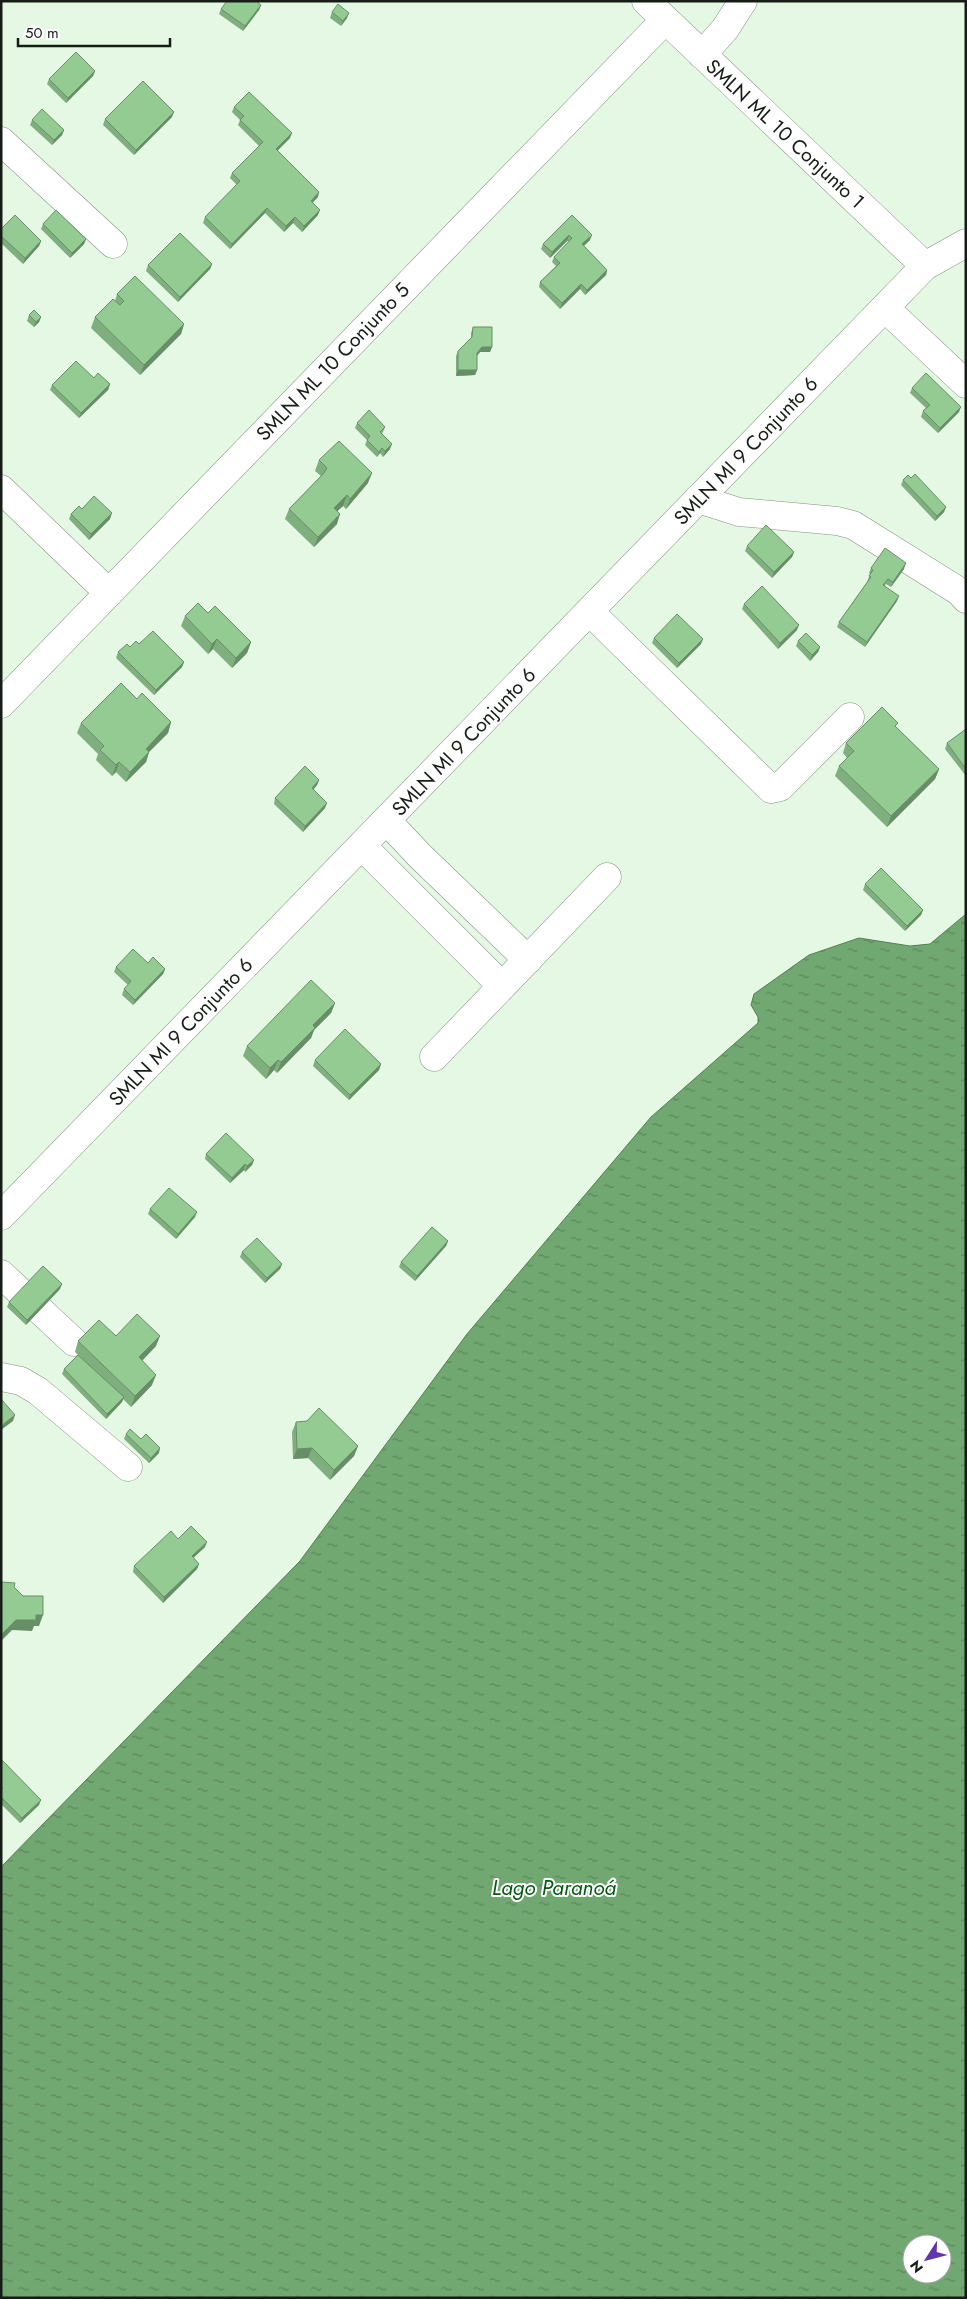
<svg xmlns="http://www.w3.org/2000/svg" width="967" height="2299" font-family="Jost,sans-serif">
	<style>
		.water { fill: url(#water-ripples); stroke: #567e55; fill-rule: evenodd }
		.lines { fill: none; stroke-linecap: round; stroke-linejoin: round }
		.minor-casing { stroke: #819280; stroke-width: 29 }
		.minor { stroke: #fff; stroke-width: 28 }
		.wall { fill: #7faf7e }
		.shaded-wall { fill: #688e67 }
		.building { fill: #94cb93; stroke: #688e67 }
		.labels { text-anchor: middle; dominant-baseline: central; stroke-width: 4; stroke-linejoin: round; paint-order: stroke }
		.street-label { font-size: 20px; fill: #161d16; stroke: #fff }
		.water-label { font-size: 21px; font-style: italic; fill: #035910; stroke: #fff }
	</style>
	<defs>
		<pattern id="water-ripples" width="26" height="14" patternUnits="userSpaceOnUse" patternTransform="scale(1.25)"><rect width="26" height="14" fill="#71a770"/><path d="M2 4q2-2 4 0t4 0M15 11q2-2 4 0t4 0" fill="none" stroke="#5c875b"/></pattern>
	</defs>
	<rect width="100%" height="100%" fill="#e4f8e3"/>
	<path class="water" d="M 966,914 L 966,2298 L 1,2298 L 1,1867 L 300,1561 L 467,1334 L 651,1117 L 758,1023 L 758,1017 L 751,1005 L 754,994 L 809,955 L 859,938 L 910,946 L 930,944 ZM 912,2244 L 942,2244 L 942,2274 L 912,2274 Z"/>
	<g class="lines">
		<defs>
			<path id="minor" d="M 646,1 L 925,266
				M 702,55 L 725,29 L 743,1
				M 1,141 L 113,244
				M 885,308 L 966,384
				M 1,489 L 109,593
				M 698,499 L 739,512 L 837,521 L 853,525 L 960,592 L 966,599
				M 590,612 L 771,789 L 780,787 L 850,717
				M 1,704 L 665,20
				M 387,821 L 420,856 L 528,960
				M 363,847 L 502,986
				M 434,1057 L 607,877
				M 1,1216 L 925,266 L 966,243
				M 1,1274 L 74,1342
				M 1,1377 L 21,1381 L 38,1391 L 128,1467"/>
		</defs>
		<use href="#minor" class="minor-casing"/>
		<use href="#minor" class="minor"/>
	</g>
	<path class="wall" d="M 261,5 L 259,10 L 243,31 L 219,14 L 221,9 Z
		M 332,12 L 347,18 L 341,26 L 330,18 Z
		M 95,71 L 93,76 L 66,103 L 47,84 L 49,79 Z
		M 234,107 L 290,138 L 277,151 L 318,197 L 313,202 L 318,215 L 302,232 L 293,223 L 284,232 L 265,213 L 230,249 L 203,223 L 205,217 L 237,185 L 230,178 L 232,173 L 259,146 L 238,125 L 240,120 L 232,112 Z
		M 172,117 L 134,155 L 103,125 L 105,119 Z
		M 32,120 L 64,130 L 62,135 L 52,145 L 30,125 Z
		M 572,215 L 590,240 L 584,246 L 607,270 L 606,275 L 585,295 L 580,289 L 560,309 L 539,287 L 540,282 L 556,266 L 552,262 L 554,257 L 569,242 L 567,241 L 550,258 L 541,249 L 543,244 Z
		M 43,224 L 86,239 L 84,244 L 70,258 L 41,229 Z
		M 1,229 L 41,241 L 39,246 L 23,264 L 1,243 Z
		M 212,264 L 210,269 L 178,302 L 146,271 L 148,265 Z
		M 117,294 L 184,324 L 181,334 L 140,375 L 91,328 L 95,317 L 115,301 Z
		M 29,315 L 41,317 L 39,322 L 34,327 L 27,321 Z
		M 473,327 L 492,347 L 490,352 L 480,352 L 477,356 L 477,370 L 475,375 L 456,376 L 456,356 L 458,351 L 471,338 L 471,333 Z
		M 94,378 L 110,384 L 108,390 L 79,418 L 50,390 L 52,385 Z
		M 912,388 L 959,412 L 938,433 L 921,417 L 923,411 L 926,408 L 910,393 Z
		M 357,423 L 385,427 L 383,432 L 382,433 L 390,449 L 383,457 L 380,453 L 377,457 L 365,445 L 367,440 L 355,428 Z
		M 319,460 L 368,483 L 346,509 L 343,506 L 337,511 L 337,524 L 314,547 L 285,519 L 289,509 L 321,476 L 315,471 Z
		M 903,480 L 946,507 L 944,512 L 935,521 L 901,485 Z
		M 82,509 L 110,519 L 89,540 L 69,519 L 71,514 Z
		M 747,546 L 794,552 L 792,557 L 772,578 L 745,551 Z
		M 871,568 L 904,569 L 891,587 L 886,584 L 885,586 L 897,601 L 865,647 L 837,627 L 839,622 L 867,582 L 870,574 L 869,573 Z
		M 744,604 L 797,630 L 778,649 L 742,609 Z
		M 208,613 L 251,642 L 247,653 L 232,668 L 213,649 L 208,654 L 181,626 L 185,616 Z
		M 654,638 L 701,644 L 677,668 L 652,643 Z
		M 798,641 L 820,647 L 818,652 L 810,661 L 796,646 Z
		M 139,644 L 184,662 L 182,667 L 154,695 L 116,658 L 118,652 L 130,647 Z
		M 137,699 L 171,722 L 168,733 L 149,752 L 146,762 L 126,782 L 116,772 L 112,776 L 96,760 L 98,754 L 77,733 L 81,723 Z
		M 897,728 L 939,769 L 935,779 L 887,827 L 835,776 L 839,766 L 847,758 L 843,753 L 846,743 Z
		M 966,729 L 966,776 L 945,749 L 947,743 Z
		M 319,780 L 317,785 L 313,790 L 325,808 L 303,832 L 274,804 L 275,798 Z
		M 865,884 L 923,910 L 921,915 L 905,931 L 863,890 Z
		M 148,963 L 165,969 L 163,974 L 133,1005 L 122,995 L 124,989 L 128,985 L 114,972 L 116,967 Z
		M 335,1003 L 331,1013 L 314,1030 L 311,1038 L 277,1073 L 274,1070 L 266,1079 L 243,1056 L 247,1046 Z
		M 315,1060 L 381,1064 L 379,1070 L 349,1100 L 313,1066 Z
		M 206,1154 L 254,1160 L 252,1165 L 245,1172 L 244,1170 L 230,1183 L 205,1159 Z
		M 150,1209 L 195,1217 L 176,1239 L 148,1214 Z
		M 448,1241 L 446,1246 L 415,1281 L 399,1267 L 401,1262 Z
		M 242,1252 L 282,1264 L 280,1269 L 265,1283 L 240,1257 Z
		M 60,1289 L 26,1325 L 7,1307 L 9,1302 Z
		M 116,1336 L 156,1346 L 142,1361 L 152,1385 L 131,1407 L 123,1399 L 122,1402 L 106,1419 L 62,1374 L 64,1369 L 82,1359 L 75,1352 L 78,1341 Z
		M 296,1422 L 358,1446 L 354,1456 L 330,1480 L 308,1458 L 293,1459 L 292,1432 Z
		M 126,1434 L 141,1439 L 159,1453 L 149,1463 L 124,1439 Z
		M 178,1539 L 205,1547 L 193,1558 L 199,1564 L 197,1569 L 163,1603 L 133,1572 L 134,1566 Z
		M 1,1759 L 39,1805 L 20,1823 L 1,1804 Z"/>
	<path class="shaded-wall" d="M 261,5 L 259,10 L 243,31 L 245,26 Z
		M 349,13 L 347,18 L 341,26 L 343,21 Z
		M 95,71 L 93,76 L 66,103 L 68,98 Z
		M 174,112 L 172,117 L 134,155 L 136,150 Z
		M 64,130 L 62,135 L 52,145 L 54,140 Z
		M 292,133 L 290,138 L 274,154 L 276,149 Z
		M 319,192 L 318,197 L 309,206 L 311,201 Z
		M 267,208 L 265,213 L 230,249 L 232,244 Z
		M 320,210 L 318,215 L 302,232 L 304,226 Z
		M 295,217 L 293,223 L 284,232 L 286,226 Z
		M 569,235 L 567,241 L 550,258 L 552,252 Z
		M 592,235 L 590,240 L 580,249 L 582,244 Z
		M 86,239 L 84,244 L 70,258 L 72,253 Z
		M 41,241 L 39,246 L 23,264 L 25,258 Z
		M 212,264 L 210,269 L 178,302 L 180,297 Z
		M 607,270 L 606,275 L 585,295 L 587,290 Z
		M 581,284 L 580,289 L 560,309 L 562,303 Z
		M 41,317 L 39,322 L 34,327 L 36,322 Z
		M 184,324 L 181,334 L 140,375 L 144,365 Z
		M 482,347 L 492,347 L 490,352 L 480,352 L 475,358 L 477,353 Z
		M 458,370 L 477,370 L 475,375 L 456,376 Z
		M 110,384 L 108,390 L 79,418 L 81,413 Z
		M 961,407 L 959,412 L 938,433 L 940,428 Z
		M 392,444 L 390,449 L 383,457 L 385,451 Z
		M 382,448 L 380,453 L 377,457 L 379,452 Z
		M 372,473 L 368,483 L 346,509 L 350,499 Z
		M 347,495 L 343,506 L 330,518 L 334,508 Z
		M 946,507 L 944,512 L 935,521 L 937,516 Z
		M 112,513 L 110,519 L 89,540 L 91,534 Z
		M 340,514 L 337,524 L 314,547 L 318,537 Z
		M 794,552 L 792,557 L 772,578 L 774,572 Z
		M 906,563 L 904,569 L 891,587 L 893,582 Z
		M 899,596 L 897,601 L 865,647 L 867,642 Z
		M 799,625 L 797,630 L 778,649 L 780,643 Z
		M 217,639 L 213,649 L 208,654 L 212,644 Z
		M 703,639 L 701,644 L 677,668 L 679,663 Z
		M 251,642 L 247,653 L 232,668 L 236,658 Z
		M 820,647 L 818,652 L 810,661 L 812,655 Z
		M 184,662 L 182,667 L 154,695 L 156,690 Z
		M 171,722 L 168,733 L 143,758 L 149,752 L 146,762 L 126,782 L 130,772 L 146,749 Z
		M 119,762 L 116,772 L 112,776 L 116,765 Z
		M 939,769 L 935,779 L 887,827 L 891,816 Z
		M 319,780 L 317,785 L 310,793 L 312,788 Z
		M 327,803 L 325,808 L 303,832 L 305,826 Z
		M 923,910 L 921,915 L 905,931 L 907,926 Z
		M 165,969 L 163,974 L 133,1005 L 135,1000 Z
		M 335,1003 L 331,1013 L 314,1030 L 311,1038 L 277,1073 L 281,1062 L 313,1025 Z
		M 278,1060 L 274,1070 L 266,1079 L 270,1068 Z
		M 381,1064 L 379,1070 L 349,1100 L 350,1095 Z
		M 254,1160 L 252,1165 L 245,1172 L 247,1166 Z
		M 245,1164 L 244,1170 L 230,1183 L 232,1178 Z
		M 197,1212 L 195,1217 L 176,1239 L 178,1234 Z
		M 448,1241 L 446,1246 L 415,1281 L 417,1276 Z
		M 282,1264 L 280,1269 L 265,1283 L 267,1278 Z
		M 62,1284 L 60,1289 L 26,1325 L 27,1320 Z
		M 160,1336 L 156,1346 L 135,1368 L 139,1357 Z
		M 156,1375 L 152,1385 L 131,1407 L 135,1396 Z
		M 124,1397 L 122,1402 L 106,1419 L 107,1414 Z
		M 15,1415 L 13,1421 L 1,1430 L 1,1426 Z
		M 358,1446 L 354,1456 L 330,1480 L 334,1470 Z
		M 160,1448 L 159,1453 L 149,1463 L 151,1458 Z
		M 312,1448 L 308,1458 L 293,1459 L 297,1449 Z
		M 207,1542 L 205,1547 L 190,1561 L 192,1556 Z
		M 199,1564 L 197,1569 L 163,1603 L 164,1597 Z
		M 36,1615 L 43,1615 L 39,1626 L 34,1626 L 32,1631 L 12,1630 L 1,1641 L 1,1635 L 16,1620 Z
		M 41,1800 L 39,1805 L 20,1823 L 22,1818 Z"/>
	<path class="building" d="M 227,1 L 256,1 L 261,5 L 245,26 L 221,9 Z
		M 338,4 L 349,13 L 343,21 L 332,12 Z
		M 76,52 L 95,71 L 68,98 L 49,79 Z
		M 143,81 L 174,112 L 136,150 L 105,119 Z
		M 249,92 L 292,133 L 276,149 L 319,192 L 311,201 L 320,210 L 304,226 L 295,217 L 286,226 L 267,208 L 232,244 L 205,217 L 240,181 L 232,173 L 263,142 L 240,120 L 244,116 L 234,107 Z
		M 42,109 L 64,130 L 54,140 L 32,120 Z
		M 56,210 L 86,239 L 72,253 L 43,224 Z
		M 15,215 L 41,241 L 25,258 L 1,236 L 1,229 Z
		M 572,215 L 592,235 L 582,244 L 607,270 L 587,290 L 581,284 L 562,303 L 540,282 L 560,263 L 554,257 L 572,238 L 569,235 L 552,252 L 543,244 Z
		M 180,233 L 212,264 L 180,297 L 148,265 Z
		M 135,276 L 184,324 L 144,365 L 95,317 L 113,299 L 120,305 L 124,301 L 117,294 Z
		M 34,310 L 41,317 L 36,322 L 29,315 Z
		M 473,327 L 492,327 L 492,347 L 482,347 L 477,353 L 477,370 L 458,370 L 458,351 L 472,337 Z
		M 76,361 L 94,378 L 98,373 L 110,384 L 81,413 L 52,385 Z
		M 926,373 L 961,407 L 940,428 L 923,411 L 930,405 L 912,388 Z
		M 369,410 L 385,427 L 380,432 L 392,444 L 385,451 L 382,448 L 379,452 L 367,440 L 370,436 L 357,423 Z
		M 339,441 L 372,473 L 350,499 L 347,495 L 334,508 L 340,514 L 318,537 L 289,509 L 324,473 L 327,468 L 319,460 Z
		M 915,474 L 946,507 L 937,516 L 903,480 L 908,475 L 911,478 Z
		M 94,496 L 112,513 L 91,534 L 71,514 L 79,506 L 82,509 Z
		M 766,525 L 794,552 L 774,572 L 747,546 Z
		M 885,548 L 906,563 L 893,582 L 888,579 L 883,585 L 899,596 L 867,642 L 839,622 L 871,577 L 869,576 L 873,570 L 871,568 Z
		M 762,586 L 799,625 L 780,643 L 744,604 Z
		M 198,603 L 208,613 L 215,606 L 251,642 L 236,658 L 217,639 L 212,644 L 185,616 Z
		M 677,614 L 703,639 L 679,663 L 654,638 Z
		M 153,631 L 184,662 L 156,690 L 118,652 L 127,644 L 130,647 L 136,641 L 139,644 Z
		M 806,633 L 820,647 L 812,655 L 798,641 Z
		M 121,683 L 137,699 L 142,693 L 171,722 L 146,749 L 149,752 L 130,772 L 119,762 L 116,765 L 100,750 L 104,746 L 81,723 Z
		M 882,707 L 898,723 L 895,726 L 939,769 L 891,816 L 839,766 L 854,751 L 846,743 Z
		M 966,729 L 966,769 L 947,743 Z
		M 305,766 L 319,780 L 312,788 L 327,803 L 305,826 L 275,798 Z
		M 881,868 L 923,910 L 907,926 L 865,884 Z
		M 133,949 L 148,963 L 153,957 L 165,969 L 135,1000 L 124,989 L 131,981 L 116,967 Z
		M 311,980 L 335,1003 L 313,1025 L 315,1028 L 281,1062 L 278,1060 L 270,1068 L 247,1046 Z
		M 345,1029 L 381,1064 L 350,1095 L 315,1060 Z
		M 226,1133 L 254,1160 L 247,1166 L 245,1164 L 232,1178 L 206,1154 Z
		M 169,1188 L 197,1212 L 178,1234 L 150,1209 Z
		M 432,1227 L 448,1241 L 417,1276 L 401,1262 Z
		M 257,1238 L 282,1264 L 267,1278 L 242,1252 Z
		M 43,1266 L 62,1284 L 27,1320 L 9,1302 Z
		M 137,1314 L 160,1336 L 139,1357 L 156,1375 L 135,1396 L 78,1341 L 99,1320 L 116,1336 Z
		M 78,1355 L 124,1397 L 107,1414 L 64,1369 Z
		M 1,1399 L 15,1415 L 1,1426 Z
		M 319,1408 L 358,1446 L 334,1470 L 312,1448 L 297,1449 L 296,1422 L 307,1421 Z
		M 130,1429 L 141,1439 L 146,1434 L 160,1448 L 151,1458 L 126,1434 Z
		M 191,1526 L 207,1542 L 192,1556 L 199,1564 L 164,1597 L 134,1566 L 171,1531 L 178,1539 Z
		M 1,1582 L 15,1583 L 14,1587 L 23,1596 L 43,1596 L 43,1615 L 36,1615 L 36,1620 L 16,1620 L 1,1635 Z
		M 1,1759 L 41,1800 L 22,1818 L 1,1797 L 1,1790 L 3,1788 L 1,1786 Z"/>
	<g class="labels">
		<g class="street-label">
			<text transform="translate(785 134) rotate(43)">SMLN ML 10 Conjunto 1</text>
			<text transform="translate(333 362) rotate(-46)">SMLN ML 10 Conjunto 5</text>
			<text transform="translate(746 451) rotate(-46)">SMLN MI 9 Conjunto 6</text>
			<text transform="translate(464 742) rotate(-46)">SMLN MI 9 Conjunto 6</text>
			<text transform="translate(181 1032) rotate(-46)">SMLN MI 9 Conjunto 6</text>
		</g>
		<g class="water-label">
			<text x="554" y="1888">Lago Paranoá</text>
		</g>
	</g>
	<rect width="967" height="2299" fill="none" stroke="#161d16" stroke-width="5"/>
	<g transform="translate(927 2259) rotate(234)"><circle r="24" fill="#ffffff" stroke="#a2a5a2"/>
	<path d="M0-4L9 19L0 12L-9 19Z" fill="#6036ae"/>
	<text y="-8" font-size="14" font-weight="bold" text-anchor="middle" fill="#161d16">N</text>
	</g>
	<path d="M18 38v8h152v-8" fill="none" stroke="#161d16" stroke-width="2.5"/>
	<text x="25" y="38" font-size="15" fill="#161d16" stroke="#ffffff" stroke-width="4" paint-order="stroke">50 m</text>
</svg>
